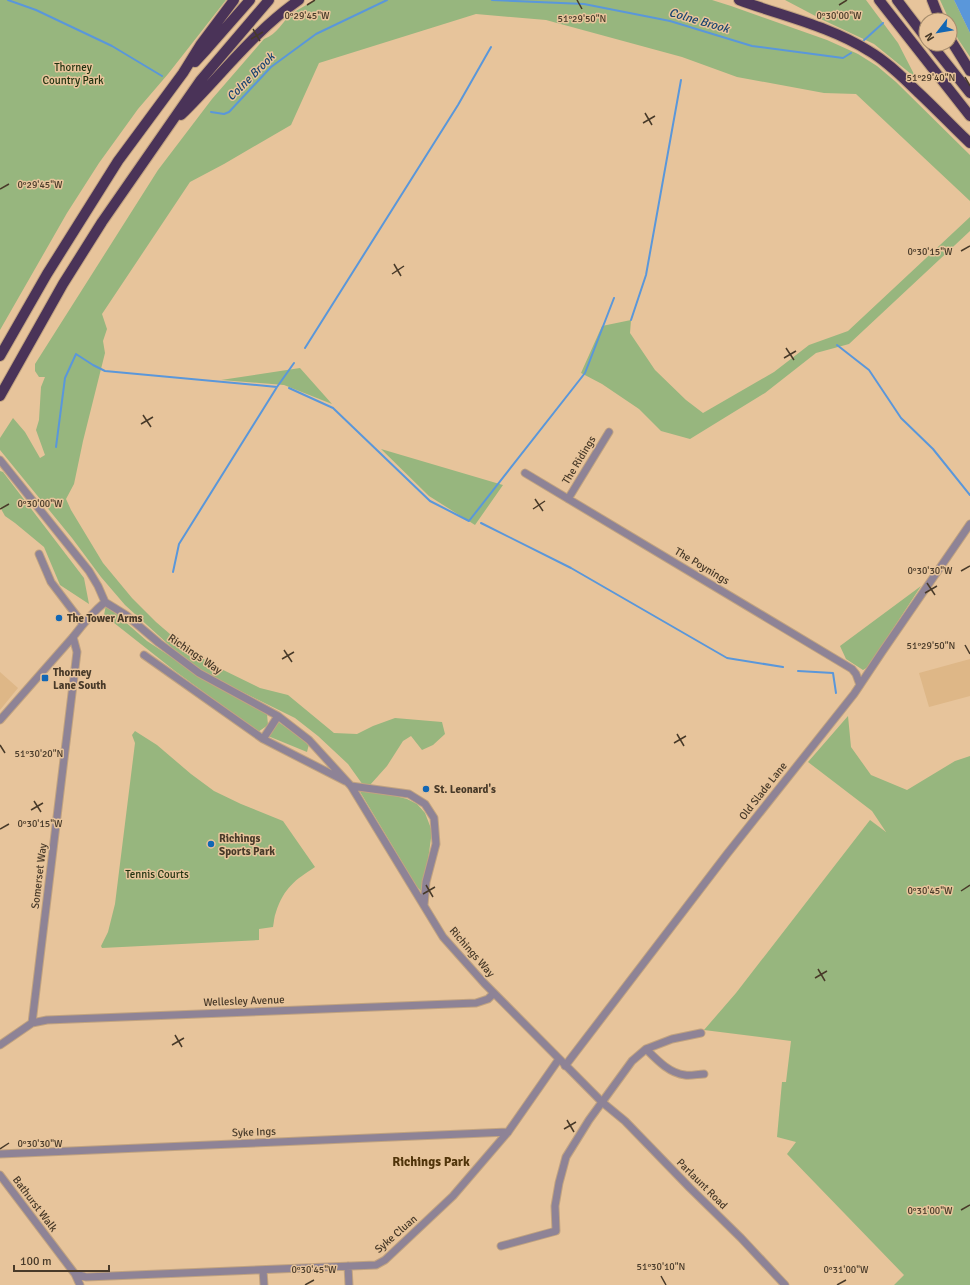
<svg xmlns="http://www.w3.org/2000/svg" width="970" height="1285" font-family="Signika,sans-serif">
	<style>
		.built { fill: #deb787 }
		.green { fill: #97b67e }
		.water { fill: #5a97da }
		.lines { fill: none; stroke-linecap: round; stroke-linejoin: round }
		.stream { stroke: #5a97da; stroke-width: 2 }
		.minor-casing { stroke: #c1a380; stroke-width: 9 }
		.highway-casing { stroke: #c1a380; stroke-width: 12 }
		.minor { stroke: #8e8396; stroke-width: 7 }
		.highway { stroke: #4a3358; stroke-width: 10 }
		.ticks { fill: none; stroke: #483a29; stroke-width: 1.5 }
		.poi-dot { fill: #1267b5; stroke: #e7c49b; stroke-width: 1.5 }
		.labels { text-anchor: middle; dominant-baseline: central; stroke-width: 3; stroke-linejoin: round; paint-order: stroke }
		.park-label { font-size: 11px; fill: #1f310f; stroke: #e7c49b }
		.street-label { font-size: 11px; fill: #483a29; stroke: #e7c49b }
		.poi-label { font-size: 11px; font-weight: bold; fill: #483a29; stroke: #e7c49b; text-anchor: start }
		.water-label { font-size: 12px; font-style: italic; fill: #194470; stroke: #e7c49b }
		.quarter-label { font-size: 13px; font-weight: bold; fill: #50340a; stroke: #e7c49b }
		.ticks-label { font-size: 10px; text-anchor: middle; fill: #483a29; stroke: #e7c49b; stroke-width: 3; stroke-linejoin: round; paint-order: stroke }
	</style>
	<rect width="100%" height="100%" fill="#e7c49b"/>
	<path class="built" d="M 970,659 L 970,696 L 929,707 L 919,673 Z
		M 0,672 L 18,688 L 0,710 Z"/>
	<path class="green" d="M 0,0 L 226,0 L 168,74 L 138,109 L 99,163 L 67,213 L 0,330 Z
		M 316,0 L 712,0 L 731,6 L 827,40 L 858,54 L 877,66 L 896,82 L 970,155 L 970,201 L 856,94 L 824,93 L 737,77 L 682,57 L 546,20 L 476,14 L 319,63 L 291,125 L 224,164 L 190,182 L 102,314 L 107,329 L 103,341 L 105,353 L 83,441 L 74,484 L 66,499 L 71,510 L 103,563 L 132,598 L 156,622 L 185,647 L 213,665 L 260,688 L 288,695 L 334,733 L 357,734 L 373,726 L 395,718 L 442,722 L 445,734 L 433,745 L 422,750 L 411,736 L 403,741 L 387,766 L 370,785 L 363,785 L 348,764 L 318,736 L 295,718 L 238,690 L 200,669 L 180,655 L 125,605 L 101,577 L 72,538 L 0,450 L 0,438 L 13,418 L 25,432 L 40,458 L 45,455 L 36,430 L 39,420 L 41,387 L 45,377 L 39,377 L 35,371 L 35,364 L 158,170 L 212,99 L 264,39 C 278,34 282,21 293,13 C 300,8 308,4 316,0 Z
		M 785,0 L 866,0 L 898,43 L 916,78 L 874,44 L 823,20 Z
		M 940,0 L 954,0 L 970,33 L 970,57 L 958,39 Z
		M 970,217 L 970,231 L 849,344 L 816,353 L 765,393 L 690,439 L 661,431 L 639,409 L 602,384 L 581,373 L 602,326 L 631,320 L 630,333 L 655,370 L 686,400 L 703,413 L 774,372 L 809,345 L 848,331 Z
		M 300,368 L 332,404 L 284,385 L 221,380 Z
		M 381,449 L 503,485 L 475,525 L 429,496 Z
		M 0,471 L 3,472 L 84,578 L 89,604 L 60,585 L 44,547 L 15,523 L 5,516 L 0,507 Z
		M 921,586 L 868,667 L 863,670 L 846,659 L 840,646 Z
		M 106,605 L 147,641 L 197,674 L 267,714 L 268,725 L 258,732 L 175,671 L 104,615 Z
		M 848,716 L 851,747 L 871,775 L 907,790 L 955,761 L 970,756 L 970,1285 L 894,1285 L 904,1275 L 787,1154 L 796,1142 L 777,1137 L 782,1082 L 786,1082 L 791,1041 L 704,1030 L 736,993 L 870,820 L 886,832 L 872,811 L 808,762 Z
		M 277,721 L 309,744 L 307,752 L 268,736 Z
		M 135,731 L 157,745 L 191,774 L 214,791 L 241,804 L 283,821 L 315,867 C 295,880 284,888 276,912 C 274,917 274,922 273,927 L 259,929 L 259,940 L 102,948 L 101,946 L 108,932 L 115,904 L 135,743 L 132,735 Z
		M 360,787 L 407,799 L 417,804 L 425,813 L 432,831 L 428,860 L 421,891 L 417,887 L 359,790 Z"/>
	<path class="water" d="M 954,0 L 970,0 L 970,33 L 956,4 Z"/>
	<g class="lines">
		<path class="stream" d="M 8,0 L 36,10 L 112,46 L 162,76
			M 492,0 L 584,4 L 670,21 L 752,46 L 843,58 L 851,53
			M 862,42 L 883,23
			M 211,112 L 224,114 L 229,112 L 271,67 L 316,34 L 387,0
			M 631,320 L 646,275 L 681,80
			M 837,345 L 869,370 L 901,418 L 933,449 L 970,495
			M 305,348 L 458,105 L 491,47
			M 289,388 L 333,408 L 430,501 L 469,521 L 585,373 L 614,298
			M 56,447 L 65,378 L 76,354 L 93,365 L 105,371 L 277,387
			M 481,523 L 571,568 L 727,658 L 783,667
			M 173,572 L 179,544 L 277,387 L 294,363
			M 798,671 L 833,673 L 836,693"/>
		<defs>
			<path id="minor" d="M 0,460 L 89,571 L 98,586 L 105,602
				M 525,473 L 852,669 L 856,674 L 860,685
				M 568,499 L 609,432
				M 39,554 L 51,582 L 83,624
				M 105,602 L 126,615 L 159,643 L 199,673 L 278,716 L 309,740 L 351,786 L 443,937 L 484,983 L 602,1102 L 625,1121 L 690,1188 L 741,1238 L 785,1285
				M 144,655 L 263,739 L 345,781
				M 0,720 L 73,637 C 83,624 93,612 105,602
				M 263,739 L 278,716
				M 351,786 L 409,794 L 425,804 L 434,818 L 436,844 L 426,882 L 424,905
				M 32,1023 L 77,652 L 73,637
				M 0,1045 L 32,1023 L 47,1020 L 476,1003 L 488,999 L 494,993
				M 646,1049 C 657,1060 669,1073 685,1075 C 691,1076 698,1074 704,1074
				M 565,1066 L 727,854 L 854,694 L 882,652 L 970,524
				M 0,1154 L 508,1132
				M 0,1175 L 75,1274 L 80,1285
				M 501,1246 L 556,1231 L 555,1206 L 559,1183 L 566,1157 L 589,1120 L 632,1061 L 646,1049 L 672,1039 L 701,1033
				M 348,1266 L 349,1285
				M 263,1270 L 264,1285
				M 75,1274 L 86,1277 L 376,1265 L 385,1260 L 453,1196 L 508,1132 L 559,1059"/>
			<path id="highway" d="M 739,0 C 782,16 830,26 869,51 C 888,62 904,79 920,94 C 937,110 953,127 970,143
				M 879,0 L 970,116
				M 897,0 L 926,38
				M 932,0 L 940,20
				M 950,39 L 970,71
				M 931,44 L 970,93
				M 195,62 L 207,49 L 250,0
				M 181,115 C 220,77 253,32 299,0
				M 0,356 L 47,274 L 118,161 L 183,73 L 201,44 L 234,0
				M 0,396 L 63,284 L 102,222 L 200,81 L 269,0"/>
		</defs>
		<use href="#minor" class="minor-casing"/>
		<use href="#highway" class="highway-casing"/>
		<use href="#minor" class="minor"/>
		<use href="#highway" class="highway"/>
	</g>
	<path class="ticks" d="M 577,0 L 582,9M 307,5 L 315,0M 839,5 L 847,0M 253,29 L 260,41M 251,39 L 263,32M 965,77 L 970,86M 645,113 L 652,125M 643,123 L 655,116M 0,189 L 9,184M 961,251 L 970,246M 394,264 L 401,276M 392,274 L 404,266M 786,348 L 794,360M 784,358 L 796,351M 143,415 L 151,427M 141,424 L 153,417M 535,499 L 543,511M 0,509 L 9,504M 533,509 L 545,501M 961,571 L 970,566M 927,583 L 935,595M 925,593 L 937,586M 965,645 L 970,654M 284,650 L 292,662M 282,659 L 294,652M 677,734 L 684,746M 674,743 L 686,736M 0,745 L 5,753M 34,801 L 41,812M 31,810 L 43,803M 0,829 L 9,824M 426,885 L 433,897M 961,891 L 970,885M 423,894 L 435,887M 818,969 L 825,981M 815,978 L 827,971M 175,1035 L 182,1047M 172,1045 L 184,1038M 567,1120 L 574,1132M 564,1129 L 576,1122M 0,1149 L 9,1143M 961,1210 L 970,1205M 661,1276 L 666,1285M 305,1285 L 314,1280M 837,1285 L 846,1280"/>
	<g class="poi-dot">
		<circle cx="59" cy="618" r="4"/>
		<rect x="41" y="674" width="8" height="8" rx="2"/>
		<circle cx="426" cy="789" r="4"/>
		<circle cx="211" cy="844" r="4"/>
	</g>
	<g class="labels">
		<g class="park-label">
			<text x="73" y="67">Thorney<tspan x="73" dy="13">Country Park</tspan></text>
			<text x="157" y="874">Tennis Courts</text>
		</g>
		<g class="street-label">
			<text transform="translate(579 460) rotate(-59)">The Ridings</text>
			<text transform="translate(702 566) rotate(31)">The Poynings</text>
			<text transform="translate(195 654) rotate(34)">Richings Way</text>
			<text transform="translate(763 791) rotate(-52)">Old Slade Lane</text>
			<text transform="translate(39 876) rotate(-83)">Somerset Way</text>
			<text transform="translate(472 952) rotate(49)">Richings Way</text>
			<text transform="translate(244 1001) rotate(-2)">Wellesley Avenue</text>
			<text transform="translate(254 1132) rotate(-2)">Syke Ings</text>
			<text transform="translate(702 1184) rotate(45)">Parlaunt Road</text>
			<text transform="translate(35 1204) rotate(53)">Bathurst Walk</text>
			<text transform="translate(396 1234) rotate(-41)">Syke Cluan</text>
		</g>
		<g class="poi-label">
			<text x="67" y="618">The Tower Arms</text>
			<text x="53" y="672">Thorney<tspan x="53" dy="13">Lane South</tspan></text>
			<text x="434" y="789">St. Leonard's</text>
			<text x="219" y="838">Richings<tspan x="219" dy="13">Sports Park</tspan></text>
		</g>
		<g class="water-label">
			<text transform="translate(699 21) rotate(16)">Colne Brook</text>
			<text transform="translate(251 77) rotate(-45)">Colne Brook</text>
		</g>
		<g class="quarter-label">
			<text x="431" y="1162">Richings Park</text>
		</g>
	</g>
	<g class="ticks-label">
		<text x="307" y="19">0°29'45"W</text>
		<text x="839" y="19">0°30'00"W</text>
		<text x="582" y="22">51°29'50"N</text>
		<text x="931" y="81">51°29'40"N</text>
		<text x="40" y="188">0°29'45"W</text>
		<text x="930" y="255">0°30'15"W</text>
		<text x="40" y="507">0°30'00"W</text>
		<text x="930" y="574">0°30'30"W</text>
		<text x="931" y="649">51°29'50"N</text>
		<text x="39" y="757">51°30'20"N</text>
		<text x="40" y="827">0°30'15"W</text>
		<text x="930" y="894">0°30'45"W</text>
		<text x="40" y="1147">0°30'30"W</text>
		<text x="930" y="1214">0°31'00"W</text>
		<text x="661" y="1270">51°30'10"N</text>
		<text x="314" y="1273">0°30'45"W</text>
		<text x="846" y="1273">0°31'00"W</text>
	</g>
	<g transform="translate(938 32) rotate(239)"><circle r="19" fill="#e7c49b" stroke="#a78d6d"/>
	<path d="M0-3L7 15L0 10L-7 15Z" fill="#1267b5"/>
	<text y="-6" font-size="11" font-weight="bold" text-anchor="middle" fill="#483a29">N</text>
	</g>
	<path d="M14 1265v6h95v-6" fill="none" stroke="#483a29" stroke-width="2"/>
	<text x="20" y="1265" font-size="12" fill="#483a29" stroke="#e7c49b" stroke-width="3" paint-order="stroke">100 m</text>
</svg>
